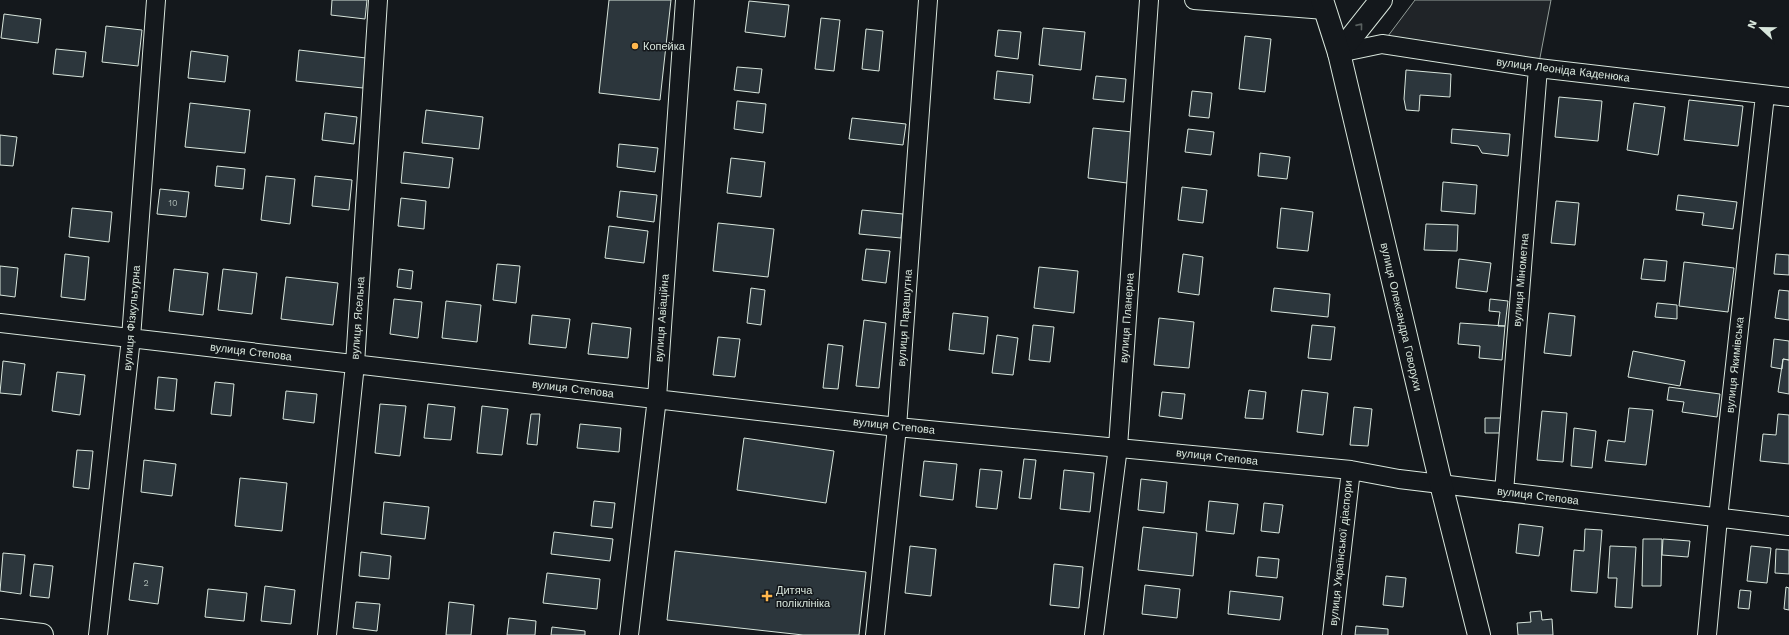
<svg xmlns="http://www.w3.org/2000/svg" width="1789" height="635" font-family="'Work Sans',sans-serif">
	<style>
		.green { fill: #202428; stroke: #939e99 }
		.building { fill: #2c363c; stroke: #d8e6dc }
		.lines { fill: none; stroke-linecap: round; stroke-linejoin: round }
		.minor-casing { stroke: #d8e6dc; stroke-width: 20 }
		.tertiary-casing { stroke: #d8e6dc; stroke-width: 24 }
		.primary-casing { stroke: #d8e6dc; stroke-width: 24 }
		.minor { stroke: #14181c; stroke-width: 18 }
		.tertiary { stroke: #14181c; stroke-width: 22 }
		.primary { stroke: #14181c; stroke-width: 22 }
		.oneway { stroke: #59605f }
		.poi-dot { fill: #ffb74d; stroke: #14181c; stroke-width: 1.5 }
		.labels { text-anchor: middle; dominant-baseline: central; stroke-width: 3; stroke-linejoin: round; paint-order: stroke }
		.number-label { font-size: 9px; fill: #adbab4 }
		.poi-label { font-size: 11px; fill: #d8e6dc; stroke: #14181c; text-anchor: start }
		.street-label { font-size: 11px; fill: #d8e6dc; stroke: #14181c }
	</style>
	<rect width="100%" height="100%" fill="#14181c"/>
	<path class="green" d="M 1415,0 L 1551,0 L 1538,68 L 1382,44 Z"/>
	<path class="building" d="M 332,0 L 367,0 L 365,19 L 331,15 Z
		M 609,0 L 671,0 L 660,100 L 599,93 Z
		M 749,1 L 789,5 L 785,37 L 745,32 Z
		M 4,14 L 41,19 L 38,43 L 1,38 Z
		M 821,18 L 840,20 L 834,71 L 815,69 Z
		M 106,26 L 142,30 L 138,66 L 102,62 Z
		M 1043,28 L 1085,32 L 1081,70 L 1039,65 Z
		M 866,29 L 883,31 L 879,71 L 862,69 Z
		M 998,30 L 1021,32 L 1018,59 L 995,56 Z
		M 1245,36 L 1271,39 L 1265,92 L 1239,89 Z
		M 56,49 L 86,52 L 83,77 L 53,74 Z
		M 299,50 L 366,58 L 363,88 L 296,81 Z
		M 191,51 L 228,56 L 225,82 L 188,78 Z
		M 737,67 L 762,69 L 759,93 L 734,90 Z
		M 1406,70 L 1451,74 L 1450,97 L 1420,95 L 1419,111 L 1406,110 L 1404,99 Z
		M 997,71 L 1033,75 L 1030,103 L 994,99 Z
		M 1096,76 L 1126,79 L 1124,102 L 1093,99 Z
		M 1192,91 L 1212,93 L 1209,118 L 1189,116 Z
		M 1559,97 L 1602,101 L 1598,141 L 1555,137 Z
		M 1689,100 L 1743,106 L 1738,146 L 1684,140 Z
		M 737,101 L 766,104 L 763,133 L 734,129 Z
		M 190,103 L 250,110 L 245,153 L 185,147 Z
		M 1634,103 L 1665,107 L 1658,155 L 1627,150 Z
		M 426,110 L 483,117 L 479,149 L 422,143 Z
		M 325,113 L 357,117 L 354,144 L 322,140 Z
		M 852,118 L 906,124 L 903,145 L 849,139 Z
		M 1093,128 L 1133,132 L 1127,183 L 1088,178 Z
		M 1188,129 L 1214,132 L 1211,155 L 1185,152 Z
		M 1452,129 L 1510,134 L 1508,156 L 1482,153 L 1478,146 L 1451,143 Z
		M 0,135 L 17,137 L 13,166 L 0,165 Z
		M 619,144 L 658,148 L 655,172 L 617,167 Z
		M 404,152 L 453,158 L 449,188 L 401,183 Z
		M 1260,153 L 1290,157 L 1287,179 L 1258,176 Z
		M 731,158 L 765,162 L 761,197 L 727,193 Z
		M 217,166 L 245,169 L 243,189 L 215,186 Z
		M 266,176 L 295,179 L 290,224 L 261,220 Z
		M 315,176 L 352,180 L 349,210 L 312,206 Z
		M 1443,182 L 1477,185 L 1475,214 L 1441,211 Z
		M 1182,187 L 1207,190 L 1203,223 L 1178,220 Z
		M 160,189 L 189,192 L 186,217 L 157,214 Z
		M 620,191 L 657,195 L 654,222 L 617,217 Z
		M 1678,195 L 1737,202 L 1733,229 L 1702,225 L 1704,213 L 1676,210 Z
		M 401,198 L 426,201 L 424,229 L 398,226 Z
		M 1556,201 L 1579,203 L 1575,245 L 1551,243 Z
		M 72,208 L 112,212 L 109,242 L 69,237 Z
		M 1281,208 L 1313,212 L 1308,251 L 1277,248 Z
		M 862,210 L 903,214 L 901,238 L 859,234 Z
		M 718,223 L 774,229 L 768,277 L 713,271 Z
		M 1426,224 L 1458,225 L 1457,251 L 1424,250 Z
		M 609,226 L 648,231 L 644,263 L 605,258 Z
		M 866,249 L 890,251 L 886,283 L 862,280 Z
		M 65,254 L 89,257 L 85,300 L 61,297 Z
		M 1183,254 L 1203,257 L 1199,295 L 1178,292 Z
		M 1776,254 L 1789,255 L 1789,275 L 1774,274 Z
		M 1459,259 L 1491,263 L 1487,292 L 1456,288 Z
		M 1644,259 L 1667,261 L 1665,281 L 1641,279 Z
		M 1684,262 L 1734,268 L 1728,312 L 1679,306 Z
		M 497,264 L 520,266 L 516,303 L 493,300 Z
		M 0,266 L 18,268 L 15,297 L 0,295 Z
		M 1039,267 L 1078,271 L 1074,313 L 1034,308 Z
		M 174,269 L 208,273 L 203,315 L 169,311 Z
		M 223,269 L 257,273 L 252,314 L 218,310 Z
		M 399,269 L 413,271 L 411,289 L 397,287 Z
		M 286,277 L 338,283 L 333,325 L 281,319 Z
		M 751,288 L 765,290 L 761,325 L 747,323 Z
		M 1274,288 L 1330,294 L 1328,317 L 1271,311 Z
		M 1779,290 L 1789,291 L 1789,320 L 1775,318 Z
		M 394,299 L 422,302 L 418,338 L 390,334 Z
		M 1490,299 L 1508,301 L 1505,326 L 1498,326 L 1500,312 L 1489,311 Z
		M 446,301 L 481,305 L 477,342 L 442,338 Z
		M 1657,303 L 1677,305 L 1677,319 L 1655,317 Z
		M 953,313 L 988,317 L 984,354 L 949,350 Z
		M 1549,313 L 1575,316 L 1571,356 L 1544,353 Z
		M 532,315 L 570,319 L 566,348 L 529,344 Z
		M 1159,318 L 1194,322 L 1189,368 L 1154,365 Z
		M 864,320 L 886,323 L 879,388 L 856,386 Z
		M 592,323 L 631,328 L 628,358 L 588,354 Z
		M 1460,323 L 1505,326 L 1502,360 L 1479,358 L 1480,346 L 1458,344 Z
		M 1033,325 L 1054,327 L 1050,362 L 1029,360 Z
		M 1312,325 L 1335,327 L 1331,360 L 1308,358 Z
		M 997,335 L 1018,338 L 1013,375 L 992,373 Z
		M 718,337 L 740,339 L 735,377 L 713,375 Z
		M 1774,339 L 1789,341 L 1789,360 L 1783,359 L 1782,369 L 1771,367 Z
		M 828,344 L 843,346 L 838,389 L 823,388 Z
		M 1633,351 L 1685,361 L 1680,386 L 1628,377 Z
		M 1783,359 L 1789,360 L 1789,394 L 1778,392 Z
		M 3,361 L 25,364 L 21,395 L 0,393 Z
		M 57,372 L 85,375 L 80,415 L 52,411 Z
		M 158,377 L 177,379 L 174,411 L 155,409 Z
		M 215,382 L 234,384 L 231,416 L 211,414 Z
		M 1669,387 L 1720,394 L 1717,417 L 1682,412 L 1684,402 L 1667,400 Z
		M 1249,390 L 1266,392 L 1263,419 L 1245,418 Z
		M 1302,390 L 1328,393 L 1323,435 L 1297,432 Z
		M 286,391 L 317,394 L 314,423 L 283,419 Z
		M 1162,392 L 1185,394 L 1182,419 L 1159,416 Z
		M 380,404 L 406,406 L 400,456 L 375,453 Z
		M 428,404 L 455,407 L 451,440 L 424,438 Z
		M 482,406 L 508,409 L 502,455 L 477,453 Z
		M 1354,407 L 1372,409 L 1368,446 L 1350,445 Z
		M 1629,408 L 1653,410 L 1646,465 L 1605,461 L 1608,440 L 1625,442 Z
		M 1542,411 L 1567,413 L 1563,462 L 1537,460 Z
		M 531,414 L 540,414 L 537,445 L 527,444 Z
		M 1778,414 L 1789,415 L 1789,464 L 1760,461 L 1763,434 L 1776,435 Z
		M 1485,418 L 1502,418 L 1502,433 L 1485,433 Z
		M 580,424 L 621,428 L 619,452 L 577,448 Z
		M 1574,428 L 1596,431 L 1592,468 L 1571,466 Z
		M 744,438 L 834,451 L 826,503 L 737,490 Z
		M 77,450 L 93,451 L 89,489 L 73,487 Z
		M 1024,459 L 1036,460 L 1031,499 L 1019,498 Z
		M 144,460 L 176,464 L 172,496 L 141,492 Z
		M 924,461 L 957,464 L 953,500 L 920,496 Z
		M 980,469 L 1002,471 L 997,509 L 976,507 Z
		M 1064,470 L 1094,473 L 1090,512 L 1060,509 Z
		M 240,478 L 287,483 L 282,531 L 235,526 Z
		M 1141,479 L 1167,482 L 1164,513 L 1138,510 Z
		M 594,501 L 615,503 L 612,528 L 591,526 Z
		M 1209,501 L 1238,504 L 1234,534 L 1206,531 Z
		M 384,502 L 429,507 L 425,539 L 381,534 Z
		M 1264,503 L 1283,505 L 1279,533 L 1261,531 Z
		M 1519,524 L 1543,527 L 1539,556 L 1516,553 Z
		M 1143,527 L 1197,533 L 1193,576 L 1138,570 Z
		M 1585,529 L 1602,530 L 1597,593 L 1571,591 L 1574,550 L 1584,551 Z
		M 554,532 L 613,539 L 610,561 L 551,554 Z
		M 1643,539 L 1662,539 L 1661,586 L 1642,586 Z
		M 1663,539 L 1690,541 L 1688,557 L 1662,555 Z
		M 910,546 L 936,549 L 931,596 L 905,593 Z
		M 1610,546 L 1636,547 L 1632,608 L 1615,607 L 1617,578 L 1608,578 Z
		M 1751,546 L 1771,548 L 1767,583 L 1747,581 Z
		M 1776,549 L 1789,550 L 1789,574 L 1775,573 Z
		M 675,551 L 866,572 L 859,635 L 803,635 L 667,620 Z
		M 361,552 L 391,556 L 389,579 L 359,576 Z
		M 3,553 L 25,555 L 21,594 L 0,591 Z
		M 1258,557 L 1279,559 L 1277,578 L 1256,576 Z
		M 134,563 L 163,567 L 158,604 L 129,600 Z
		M 34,564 L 53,566 L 49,598 L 30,596 Z
		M 1054,564 L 1083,567 L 1079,608 L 1050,605 Z
		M 547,573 L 600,579 L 597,609 L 543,603 Z
		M 1386,576 L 1406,578 L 1403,607 L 1383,605 Z
		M 1145,585 L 1180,589 L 1177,618 L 1142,614 Z
		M 265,586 L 295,590 L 291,624 L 261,621 Z
		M 1786,587 L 1789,588 L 1789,610 L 1784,609 Z
		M 208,589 L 247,593 L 244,621 L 205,617 Z
		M 1740,590 L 1751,591 L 1749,609 L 1738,608 Z
		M 1230,591 L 1283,597 L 1280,620 L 1228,614 Z
		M 356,602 L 380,604 L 377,631 L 353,628 Z
		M 449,602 L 474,605 L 471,635 L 446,635 Z
		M 1541,611 L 1542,620 L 1552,619 L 1553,635 L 1518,635 L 1517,623 L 1531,622 L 1530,612 Z
		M 509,618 L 536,621 L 535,635 L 507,635 Z
		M 1356,626 L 1388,629 L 1388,635 L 1355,635 Z
		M 552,627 L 585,631 L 585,635 L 551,635 Z"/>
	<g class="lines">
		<defs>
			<path id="minor" d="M 1194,0 L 1325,10
				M 1339,53 L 1382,44 L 1538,68 L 1789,97
				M 0,323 L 897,427 L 1351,470 L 1399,479 L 1789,526
				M 1504,492 L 1538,68
				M 98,635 L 131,338 L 156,0
				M 327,635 L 355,364 L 378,0
				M 629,635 L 657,398 L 685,0
				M 875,635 L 897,427 L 928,0
				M 1094,635 L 1118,447 L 1149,0
				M 1332,635 L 1351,470
				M 1707,635 L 1718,518 L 1765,95"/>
			<path id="tertiary" d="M 1339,53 L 1381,0
				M 0,630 L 42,635"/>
			<path id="primary" d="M 1322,0 L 1339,53 L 1441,484 L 1479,635"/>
		</defs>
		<use href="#minor" class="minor-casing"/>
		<use href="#tertiary" class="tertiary-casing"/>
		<use href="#primary" class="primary-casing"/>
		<use href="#minor" class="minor"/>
		<use href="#tertiary" class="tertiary"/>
		<use href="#primary" class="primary"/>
	</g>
	<defs><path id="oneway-chevron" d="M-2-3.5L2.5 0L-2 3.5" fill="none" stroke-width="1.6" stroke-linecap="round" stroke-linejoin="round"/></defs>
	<use class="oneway" href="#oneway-chevron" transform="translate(1360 26) rotate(-51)"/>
	<g class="poi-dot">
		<circle cx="635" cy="46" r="4"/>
		<path d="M765 590h4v4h4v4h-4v4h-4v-4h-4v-4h4z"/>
	</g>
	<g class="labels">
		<g class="number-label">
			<text x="173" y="203">10</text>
			<text x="146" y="583">2</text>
		</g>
		<g class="poi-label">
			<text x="643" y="46">Копейка</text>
			<text x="776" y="590">Дитяча<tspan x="776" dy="13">поліклініка</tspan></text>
		</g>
		<g class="street-label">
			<text transform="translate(1563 70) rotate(7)">вулиця Леоніда Каденюка</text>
			<text transform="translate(1521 280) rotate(-85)">вулиця Мінометна</text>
			<text transform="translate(1401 317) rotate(77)">вулиця Олександра Говорухи</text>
			<text transform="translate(132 318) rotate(-85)">вулиця Фізкультурна</text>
			<text transform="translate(358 318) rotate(-86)">вулиця Ясельна</text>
			<text transform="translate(662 318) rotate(-86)">вулиця Авіаційна</text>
			<text transform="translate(905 318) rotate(-86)">вулиця Парашутна</text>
			<text transform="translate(1127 318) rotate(-86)">вулиця Планерна</text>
			<text transform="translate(251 352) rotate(7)">вулиця Степова</text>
			<text transform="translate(1735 365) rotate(-84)">вулиця Якимівська</text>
			<text transform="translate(573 389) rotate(7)">вулиця Степова</text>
			<text transform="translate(894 426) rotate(6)">вулиця Степова</text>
			<text transform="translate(1217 457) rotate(6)">вулиця Степова</text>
			<text transform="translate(1538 496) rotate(7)">вулиця Степова</text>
			<text transform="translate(1341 553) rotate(-84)">вулиця Української діаспори</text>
		</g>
	</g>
	<g transform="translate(1761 28) rotate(292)" stroke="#14181c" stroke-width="3" paint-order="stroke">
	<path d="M0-3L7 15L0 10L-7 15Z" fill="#d8e6dc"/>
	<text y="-6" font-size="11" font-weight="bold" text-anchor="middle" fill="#d8e6dc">N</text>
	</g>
</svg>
